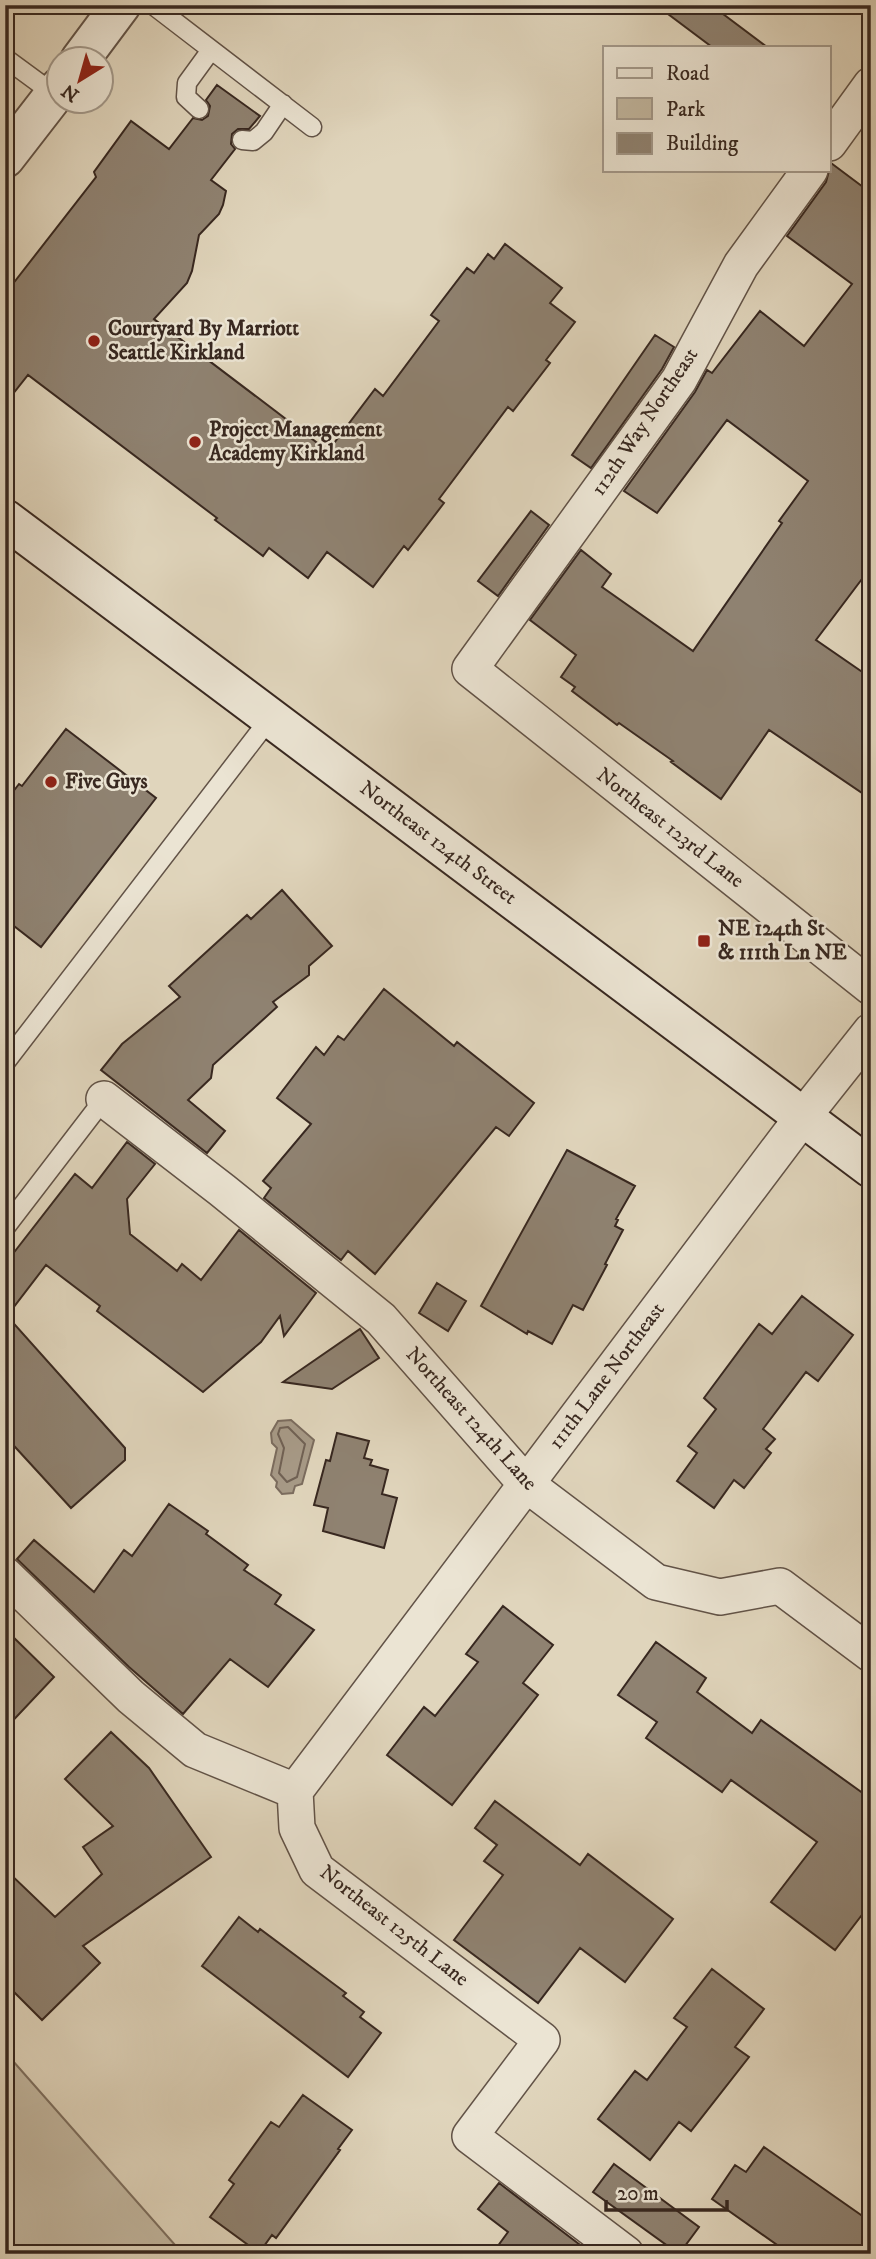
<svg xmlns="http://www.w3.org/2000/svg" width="876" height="2259" font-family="'IM FELL DW Pica',serif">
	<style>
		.green { fill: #c3b8a1; stroke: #7e7060; stroke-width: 2 }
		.water { fill: #a79a87; stroke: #7b6c5e; stroke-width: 2 }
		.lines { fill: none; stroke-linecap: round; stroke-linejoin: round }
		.shore { stroke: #706154; stroke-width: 2 }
		.building { fill: #8f8271; stroke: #382820; stroke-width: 2 }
		.service-casing { stroke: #625347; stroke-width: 21 }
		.minor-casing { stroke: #625347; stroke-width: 38 }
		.tertiary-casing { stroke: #625347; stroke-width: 42 }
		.secondary-casing { stroke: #382820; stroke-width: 42 }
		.service { stroke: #ebe4d3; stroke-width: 18 }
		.minor { stroke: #ebe4d3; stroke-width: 35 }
		.tertiary { stroke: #ebe4d3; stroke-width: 38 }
		.secondary { stroke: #ebe4d3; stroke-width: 38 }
		.poi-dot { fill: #8f2418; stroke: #ebe4d3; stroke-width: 2.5 }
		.labels { text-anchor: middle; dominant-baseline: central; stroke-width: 5; stroke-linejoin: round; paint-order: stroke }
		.poi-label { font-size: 21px; font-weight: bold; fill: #382820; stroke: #ebe4d3; text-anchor: start }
		.street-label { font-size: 21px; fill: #382820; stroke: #ebe4d3 }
	</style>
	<rect width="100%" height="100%" fill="#e0d5bc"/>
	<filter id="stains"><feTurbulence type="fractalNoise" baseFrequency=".00286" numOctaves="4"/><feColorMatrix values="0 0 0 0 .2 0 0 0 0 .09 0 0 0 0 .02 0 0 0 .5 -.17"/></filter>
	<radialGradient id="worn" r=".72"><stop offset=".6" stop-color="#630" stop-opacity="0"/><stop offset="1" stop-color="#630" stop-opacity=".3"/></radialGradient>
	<path class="green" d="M 5,2052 L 183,2254 L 5,2254 Z"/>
	<path class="water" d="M 291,1420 L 314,1440 L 302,1484 L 295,1486 L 293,1493 L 282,1494 L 276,1487 L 277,1482 L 271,1475 L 277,1448 L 272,1443 L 271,1433 L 278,1421 Z"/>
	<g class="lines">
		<path class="shore" d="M 288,1427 L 305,1444 L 297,1477 L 287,1482 L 279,1473 L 284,1448 L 278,1434 L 280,1428 Z"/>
	</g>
	<path class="building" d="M 656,5 L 711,5 L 767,47 L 712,47 Z
		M 217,85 L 260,116 L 249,129 L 238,129 L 232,134 L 231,144 L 235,149 L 211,180 L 226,191 L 223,205 L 219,214 L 199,235 L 192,271 L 187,283 L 154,319 L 328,451 L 375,389 L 383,396 L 439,321 L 431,315 L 467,268 L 474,273 L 488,254 L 494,259 L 505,244 L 562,288 L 550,303 L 575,322 L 546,360 L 550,363 L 513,411 L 508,407 L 439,499 L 444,503 L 408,550 L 404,546 L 373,587 L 327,552 L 308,578 L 269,548 L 263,556 L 215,520 L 217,518 L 28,375 L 5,404 L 5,294 L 96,177 L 94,172 L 131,121 L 169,149 L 193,118 L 202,120 L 208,116 L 210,106 L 206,100 Z
		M 831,163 L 871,193 L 871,567 L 816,640 L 871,678 L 871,799 L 769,730 L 721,799 L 671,762 L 673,761 L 619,723 L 617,725 L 572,691 L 575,687 L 561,677 L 576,655 L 530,620 L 581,550 L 611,574 L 602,587 L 693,651 L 782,523 L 779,521 L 808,481 L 727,420 L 657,513 L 624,491 L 695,392 L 707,370 L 712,373 L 760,311 L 804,346 L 852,284 L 787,236 L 826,182 Z
		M 655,335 L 674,347 L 662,369 L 591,468 L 572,455 Z
		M 531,511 L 549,525 L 498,596 L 478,581 Z
		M 66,729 L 156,798 L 41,947 L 5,919 L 5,802 L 19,784 L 22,786 Z
		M 282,890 L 332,946 L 309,966 L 309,975 L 273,1002 L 277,1007 L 213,1065 L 211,1078 L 188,1100 L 225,1131 L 207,1153 L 101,1070 L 122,1044 L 180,997 L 169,986 L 247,915 L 251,919 Z
		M 384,989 L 454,1046 L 457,1042 L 534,1103 L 509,1136 L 496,1127 L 375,1274 L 348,1251 L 341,1260 L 264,1198 L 271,1188 L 263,1181 L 311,1124 L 277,1098 L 316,1047 L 324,1055 L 338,1036 L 344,1040 Z
		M 127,1142 L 155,1164 L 127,1199 L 130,1234 L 177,1271 L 182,1264 L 201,1280 L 239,1230 L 316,1293 L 284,1336 L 280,1316 L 261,1342 L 203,1392 L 97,1311 L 100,1306 L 46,1265 L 7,1316 L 125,1448 L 125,1460 L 71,1508 L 5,1436 L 5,1264 L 75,1174 L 92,1188 Z
		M 567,1150 L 635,1186 L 616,1219 L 618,1220 L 615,1226 L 623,1230 L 605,1264 L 607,1265 L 583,1310 L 573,1305 L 552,1344 L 528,1331 L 527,1334 L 481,1306 Z
		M 437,1283 L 466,1301 L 448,1331 L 419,1313 Z
		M 802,1296 L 853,1335 L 818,1381 L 806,1372 L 763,1429 L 775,1439 L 766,1449 L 771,1453 L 744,1488 L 734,1480 L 714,1508 L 677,1481 L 697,1453 L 688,1446 L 716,1409 L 704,1398 L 759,1324 L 772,1334 Z
		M 360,1329 L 379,1358 L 332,1389 L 283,1382 Z
		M 337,1433 L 369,1441 L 364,1458 L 372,1460 L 370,1465 L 388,1470 L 382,1494 L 397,1498 L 384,1548 L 323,1531 L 328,1508 L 314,1505 L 326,1460 L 330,1461 Z
		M 169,1504 L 208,1531 L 206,1534 L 248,1565 L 244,1570 L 281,1595 L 275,1604 L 314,1630 L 268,1687 L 230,1659 L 183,1714 L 129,1667 L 17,1559 L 34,1540 L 94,1592 L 124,1550 L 132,1556 Z
		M 503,1606 L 553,1645 L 523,1683 L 538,1695 L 452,1805 L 387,1755 L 424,1707 L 435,1716 L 478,1662 L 466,1654 Z
		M 5,1629 L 54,1677 L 5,1729 Z
		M 656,1642 L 706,1678 L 697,1692 L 752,1733 L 761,1720 L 871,1799 L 871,1903 L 835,1950 L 771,1902 L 817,1842 L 731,1780 L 722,1792 L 646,1738 L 657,1722 L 618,1695 Z
		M 111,1732 L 149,1768 L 211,1857 L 83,1946 L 100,1963 L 42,2020 L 5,1983 L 5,1869 L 55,1917 L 102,1874 L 83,1847 L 113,1826 L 65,1779 Z
		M 495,1801 L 580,1865 L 588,1854 L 673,1919 L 625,1982 L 580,1948 L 538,2003 L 454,1940 L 503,1875 L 484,1861 L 497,1845 L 475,1828 Z
		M 239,1917 L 258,1932 L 260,1929 L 346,1993 L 343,1996 L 364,2012 L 360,2017 L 381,2033 L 348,2077 L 202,1966 Z
		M 712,1969 L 764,2009 L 735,2047 L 749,2057 L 691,2131 L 679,2122 L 650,2160 L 598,2119 L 635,2071 L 647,2080 L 687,2027 L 674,2018 Z
		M 303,2095 L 352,2130 L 338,2149 L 340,2150 L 276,2238 L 272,2235 L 259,2253 L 210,2217 L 234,2184 L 229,2180 L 271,2122 L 279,2127 Z
		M 764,2147 L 871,2222 L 871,2254 L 790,2254 L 712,2199 L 735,2165 L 746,2172 Z
		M 614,2164 L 699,2227 L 679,2254 L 593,2192 Z
		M 499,2183 L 571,2238 L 592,2254 L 492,2254 L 508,2232 L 478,2209 Z"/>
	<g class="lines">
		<defs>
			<path id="service" d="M 153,5 L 312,127
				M 5,58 L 54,94
				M 199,109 L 186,97 L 187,83 L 211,50
				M 242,140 L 253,141 L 264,132 L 283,104
				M 5,1063 L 271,717
				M 5,1228 L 104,1099"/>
			<path id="minor" d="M 829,143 L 871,85
				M 810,170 L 741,265 L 679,380 L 470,669 L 871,987
				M 104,1099 L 222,1190 L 381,1319 L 526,1484 L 656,1582 L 720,1597 L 780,1586 L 871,1654
				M 5,1575 L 131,1697 L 195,1750 L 295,1791 L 297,1828 L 317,1870 L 542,2040 L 470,2136 L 626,2254
				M 295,1791 L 802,1118 L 871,1031"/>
			<path id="tertiary" d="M 80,60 L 121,5
				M 5,158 L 60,87"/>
			<path id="secondary" d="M 5,519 L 871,1168"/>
		</defs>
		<use href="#service" class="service-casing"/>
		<use href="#minor" class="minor-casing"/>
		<use href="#tertiary" class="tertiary-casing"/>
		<use href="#secondary" class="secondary-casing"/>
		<use href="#service" class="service"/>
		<use href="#minor" class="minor"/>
		<use href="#tertiary" class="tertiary"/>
		<use href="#secondary" class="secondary"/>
	</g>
	<g class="poi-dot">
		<circle cx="94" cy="341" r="7"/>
		<circle cx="195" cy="442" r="7"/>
		<circle cx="51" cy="782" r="7"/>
		<rect x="697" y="934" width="14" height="14" rx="3.5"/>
	</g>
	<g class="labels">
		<g class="poi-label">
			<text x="108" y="329">Courtyard By Marriott<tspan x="108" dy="24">Seattle Kirkland</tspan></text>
			<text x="209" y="430">Project Management<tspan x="209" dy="24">Academy Kirkland</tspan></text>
			<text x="65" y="782">Five Guys</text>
			<text x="718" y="929">NE 124th St<tspan x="718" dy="24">&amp; 111th Ln NE</tspan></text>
		</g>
		<g class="street-label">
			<text transform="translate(645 422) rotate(-56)">112th Way Northeast</text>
			<text transform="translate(670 828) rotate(38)">Northeast 123rd Lane</text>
			<text transform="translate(438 843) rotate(37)">Northeast 124th Street</text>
			<text transform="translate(607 1376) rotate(-53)">111th Lane Northeast</text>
			<text transform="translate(471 1419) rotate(48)">Northeast 124th Lane</text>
			<text transform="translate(394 1926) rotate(38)">Northeast 125th Lane</text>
		</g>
	</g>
	<rect width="876" height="2259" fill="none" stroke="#e0d5bc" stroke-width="28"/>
	<rect x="7" y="7" width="862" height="2245" fill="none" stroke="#382820" stroke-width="3.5"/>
	<rect x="14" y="14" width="848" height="2231" fill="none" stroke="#382820" stroke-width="2"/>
	<rect x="603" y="46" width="228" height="126" fill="#ebe4d3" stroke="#a3998b" stroke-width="2"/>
	<rect x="617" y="68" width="35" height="10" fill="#ebe4d3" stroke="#a3998b" stroke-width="2"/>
	<text x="666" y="80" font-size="21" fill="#382820">Road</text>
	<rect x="617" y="98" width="35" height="21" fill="#c3b8a1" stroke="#a3998b" stroke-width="2"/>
	<text x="666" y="116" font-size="21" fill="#382820">Park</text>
	<rect x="617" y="133" width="35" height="21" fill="#8f8271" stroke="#a3998b" stroke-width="2"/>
	<text x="666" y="150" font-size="21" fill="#382820">Building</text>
	<g transform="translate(80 80) rotate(217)"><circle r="33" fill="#ebe4d3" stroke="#a3998b" stroke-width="2"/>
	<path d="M0-5L12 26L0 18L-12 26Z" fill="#8f2418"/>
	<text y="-10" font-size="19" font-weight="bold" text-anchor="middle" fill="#382820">N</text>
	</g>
	<path d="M606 2200v10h121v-10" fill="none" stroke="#382820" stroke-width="3.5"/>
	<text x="617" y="2200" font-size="21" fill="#382820" stroke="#ebe4d3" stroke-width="5" paint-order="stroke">20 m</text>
	<rect width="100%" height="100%" filter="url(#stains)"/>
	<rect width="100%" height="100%" fill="url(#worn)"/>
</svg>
